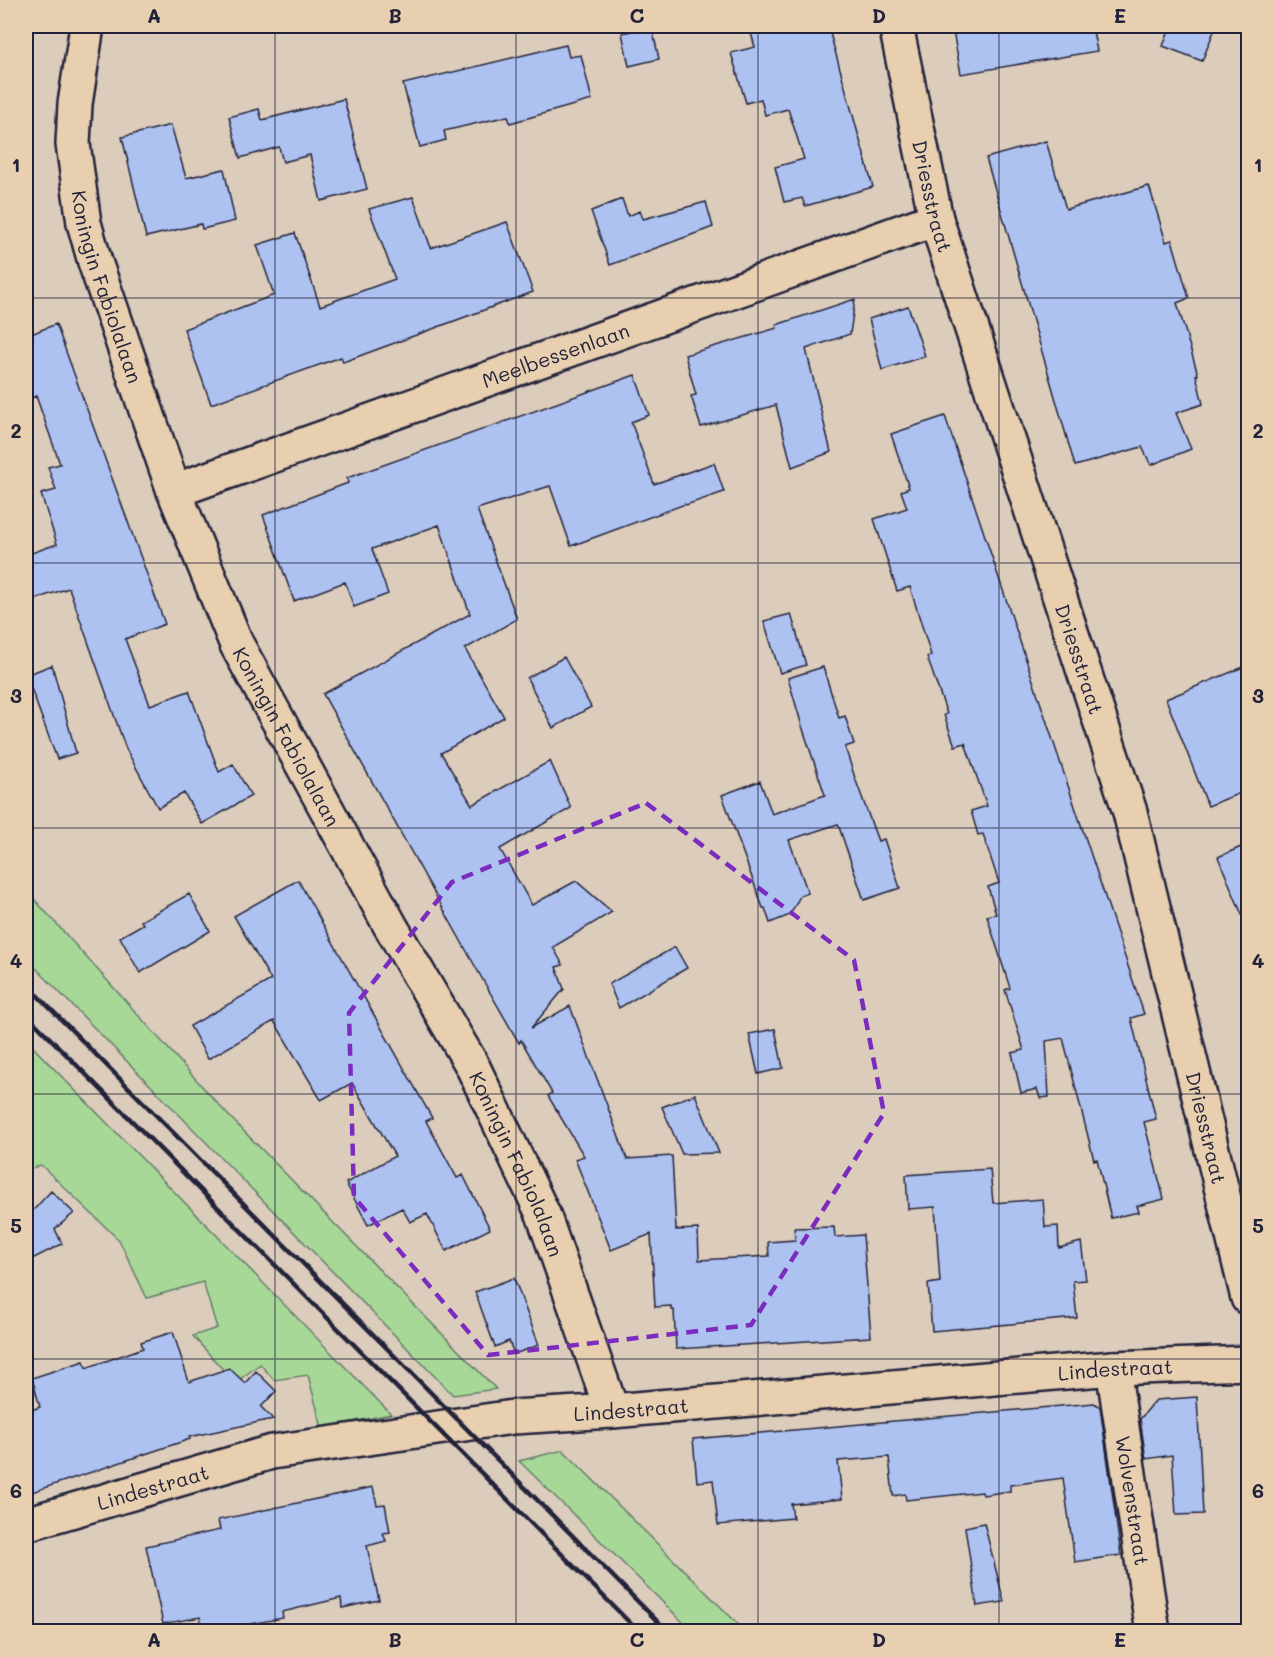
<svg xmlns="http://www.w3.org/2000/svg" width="1274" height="1657" font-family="Mali,sans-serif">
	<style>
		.green { fill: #a8d898; stroke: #657d6a; stroke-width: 1.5 }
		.building { fill: #adc2f1; stroke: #22223b; stroke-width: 1.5 }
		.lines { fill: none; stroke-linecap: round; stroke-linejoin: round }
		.minor-casing { stroke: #22223b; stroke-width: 38 }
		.minor { stroke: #e7cfaf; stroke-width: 33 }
		.rail { stroke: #22223b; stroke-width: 4.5 }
		.marked { fill: none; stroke: #7b2cbf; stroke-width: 4.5; stroke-dasharray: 12 8; stroke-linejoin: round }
		.grid { fill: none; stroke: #22223b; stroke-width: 1.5; stroke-opacity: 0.55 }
		.labels { text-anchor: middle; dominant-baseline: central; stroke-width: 5; stroke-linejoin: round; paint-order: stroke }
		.street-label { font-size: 20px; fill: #22223b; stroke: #e7cfaf }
		.neatline { fill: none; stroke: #22223b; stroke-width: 2 }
		.grid-label { font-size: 20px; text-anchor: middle; font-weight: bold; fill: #22223b }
	</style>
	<rect width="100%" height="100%" fill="#dbccbc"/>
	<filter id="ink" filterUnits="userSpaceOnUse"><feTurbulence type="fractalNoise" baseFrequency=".0167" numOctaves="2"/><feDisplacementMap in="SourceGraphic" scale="12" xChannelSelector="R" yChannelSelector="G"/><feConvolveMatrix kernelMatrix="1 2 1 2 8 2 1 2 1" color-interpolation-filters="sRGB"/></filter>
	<g filter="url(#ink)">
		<path class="green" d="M 26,890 L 227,1114 L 496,1389 L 453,1395 L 26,958 Z
			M 26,1040 L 391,1414 L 322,1428 L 308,1375 L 274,1380 L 260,1364 L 235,1383 L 193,1336 L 217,1328 L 203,1282 L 147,1298 L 119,1240 L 41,1165 L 26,1170 Z
			M 563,1450 L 745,1631 L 692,1631 L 519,1461 Z"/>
		<path class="building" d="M 749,26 L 828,26 L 873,187 L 805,206 L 802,198 L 784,202 L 775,167 L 804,159 L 788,109 L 765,115 L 761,99 L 746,103 L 731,53 L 755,47 Z
			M 952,26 L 1092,26 L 1097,51 L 961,74 Z
			M 1171,26 L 1216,26 L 1202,61 L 1163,46 Z
			M 652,27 L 659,59 L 629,66 L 622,33 Z
			M 566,45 L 569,57 L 581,55 L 592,100 L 510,123 L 508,116 L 444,131 L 446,140 L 420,147 L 403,84 Z
			M 344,99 L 367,189 L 321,201 L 310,155 L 283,162 L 279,147 L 240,158 L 229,117 L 259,109 L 262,120 Z
			M 171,125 L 186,178 L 224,169 L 235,221 L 202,229 L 201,224 L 146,237 L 122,137 Z
			M 1046,141 L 1066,209 L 1149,186 L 1166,242 L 1172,240 L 1189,298 L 1177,303 L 1198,375 L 1196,375 L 1203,404 L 1176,413 L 1191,449 L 1151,465 L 1142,447 L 1075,466 L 986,158 Z
			M 413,197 L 431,248 L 507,222 L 533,292 L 343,362 L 341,357 L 211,404 L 184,329 L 274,295 L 257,245 L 295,233 L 320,306 L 395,279 L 369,209 Z
			M 622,199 L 628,216 L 640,211 L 643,219 L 706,202 L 713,227 L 610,265 L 591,211 Z
			M 855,299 L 850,334 L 806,349 L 831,452 L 792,467 L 776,405 L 701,427 L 691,396 L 696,395 L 685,355 L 777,328 L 776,325 Z
			M 908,306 L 925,356 L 882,370 L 869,319 Z
			M 56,324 L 165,624 L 125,639 L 150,705 L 189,691 L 219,772 L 233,764 L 251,796 L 202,824 L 184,793 L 158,808 L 126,749 L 69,588 L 26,602 L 26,555 L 57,544 L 41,494 L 56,490 L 48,467 L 60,464 L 36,396 L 26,400 L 26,336 Z
			M 635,375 L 649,415 L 631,422 L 654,484 L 714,463 L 724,492 L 686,505 L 685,504 L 571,546 L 550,486 L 477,509 L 517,619 L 465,649 L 504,717 L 441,753 L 472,805 L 550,761 L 571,808 L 500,849 L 532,905 L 576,881 L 612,912 L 553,947 L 563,965 L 556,967 L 564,989 L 531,1028 L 570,1006 L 627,1159 L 672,1156 L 676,1230 L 698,1229 L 699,1260 L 769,1256 L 768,1242 L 795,1240 L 794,1228 L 834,1227 L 835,1237 L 863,1235 L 871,1337 L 676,1349 L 674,1310 L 671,1310 L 671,1306 L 655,1307 L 651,1234 L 611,1250 L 575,1159 L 584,1156 L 548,1096 L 552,1093 L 521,1040 L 519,1043 L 484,982 L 323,694 L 470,614 L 439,525 L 372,549 L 388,594 L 354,607 L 345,582 L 294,601 L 263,515 L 348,483 L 347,478 Z
			M 945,416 L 1144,1014 L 1131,1018 L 1156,1119 L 1144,1122 L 1164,1199 L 1137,1206 L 1139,1212 L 1111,1218 L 1097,1159 L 1094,1160 L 1063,1038 L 1046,1041 L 1049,1097 L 1040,1098 L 1037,1089 L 1021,1093 L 1012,1053 L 1024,1050 L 1005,990 L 1010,988 L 987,916 L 996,914 L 988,887 L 999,883 L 983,834 L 978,835 L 971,811 L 987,806 L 965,743 L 955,746 L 944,715 L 947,714 L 927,657 L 931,655 L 910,587 L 897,591 L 874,519 L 907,508 L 901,491 L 909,488 L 891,434 Z
			M 791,614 L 806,665 L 780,673 L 764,621 Z
			M 564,657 L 591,707 L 553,728 L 527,678 Z
			M 52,665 L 76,753 L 57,759 L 26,675 Z
			M 1248,665 L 1248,790 L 1208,806 L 1166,699 Z
			M 823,667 L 839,718 L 845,716 L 854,744 L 845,747 L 855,778 L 878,841 L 884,839 L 900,888 L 864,900 L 838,824 L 789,840 L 808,893 L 800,896 L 790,915 L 770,923 L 765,908 L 763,908 L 722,795 L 760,781 L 772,814 L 825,795 L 802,726 L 788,678 Z
			M 1248,844 L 1248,929 L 1218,857 Z
			M 298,880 L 432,1118 L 426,1121 L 457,1178 L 463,1175 L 490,1229 L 446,1251 L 427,1214 L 410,1222 L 402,1208 L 368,1225 L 346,1183 L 395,1156 L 352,1083 L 321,1100 L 274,1021 L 208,1059 L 190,1026 L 271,980 L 234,916 Z
			M 189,894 L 210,931 L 140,973 L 120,937 L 143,924 L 141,921 Z
			M 675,947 L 687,968 L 619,1008 L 609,984 Z
			M 775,1029 L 783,1068 L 758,1074 L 749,1034 Z
			M 695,1094 L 719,1153 L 682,1154 L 662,1107 Z
			M 990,1169 L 993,1203 L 1043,1199 L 1045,1227 L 1058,1226 L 1059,1248 L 1081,1242 L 1086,1280 L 1073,1281 L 1077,1318 L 932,1331 L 928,1284 L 940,1282 L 935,1207 L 908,1209 L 906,1175 Z
			M 51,1191 L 74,1213 L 55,1229 L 62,1244 L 26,1262 L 26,1218 Z
			M 514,1278 L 539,1345 L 514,1354 L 509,1341 L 495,1347 L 475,1292 Z
			M 173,1332 L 189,1382 L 229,1368 L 245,1383 L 256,1371 L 276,1391 L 261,1407 L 273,1419 L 189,1437 L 190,1439 L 26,1494 L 26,1412 L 40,1407 L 32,1378 L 84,1361 L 86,1368 L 143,1348 L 141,1342 Z
			M 1197,1397 L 1203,1514 L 1176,1515 L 1172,1455 L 1146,1459 L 1140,1419 L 1156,1400 Z
			M 1094,1403 L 1100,1407 L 1121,1555 L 1075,1562 L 1063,1478 L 1010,1485 L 1010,1491 L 983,1495 L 982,1492 L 906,1500 L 905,1494 L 893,1496 L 889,1457 L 838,1461 L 842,1499 L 791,1504 L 793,1518 L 718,1525 L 713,1480 L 697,1482 L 693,1439 Z
			M 373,1487 L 377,1505 L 385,1504 L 390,1532 L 383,1533 L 386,1541 L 367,1546 L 379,1600 L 342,1608 L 341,1598 L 282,1612 L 283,1618 L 240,1626 L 241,1632 L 203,1632 L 200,1617 L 163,1624 L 146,1546 L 220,1530 L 218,1520 Z
			M 984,1523 L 1004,1602 L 977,1606 L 965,1527 Z"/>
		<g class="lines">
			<defs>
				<g id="minor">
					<path id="s1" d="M 87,26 L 75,104 L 73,144 L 84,223 L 95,262 L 174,491 L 237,645 L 390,925 L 472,1065 L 543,1214 L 612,1411"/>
					<path id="s2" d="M 896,26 L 936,219 L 1130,812 L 1248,1298"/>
					<path id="s3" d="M 174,491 L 936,219"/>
					<path id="s4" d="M 1113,1368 L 1153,1632"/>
					<path id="s5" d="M 26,1524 L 272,1452 L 513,1417 L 612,1411 L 1113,1368 L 1248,1363"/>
				</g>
			</defs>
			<use href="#minor" class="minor-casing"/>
			<use href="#minor" class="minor"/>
			<path class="rail" d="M 26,984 L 668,1632
				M 26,1014 L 639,1632"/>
		</g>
	</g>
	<path class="marked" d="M 646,803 L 854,960 L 884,1113 L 751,1325 L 488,1355 L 354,1197 L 349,1013 L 452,882 Z"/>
	<path class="grid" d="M 275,26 L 275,1632M 516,26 L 516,1632M 758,26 L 758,1632M 999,26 L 999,1632M 26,298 L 1248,298M 26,563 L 1248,563M 26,828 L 1248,828M 26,1094 L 1248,1094M 26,1359 L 1248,1359"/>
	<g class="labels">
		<g class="street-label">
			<text stroke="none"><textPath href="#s2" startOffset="174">Driesstraat</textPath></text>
			<text stroke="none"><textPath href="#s1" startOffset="266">Koningin Fabiolalaan</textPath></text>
			<text stroke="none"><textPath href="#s3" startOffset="405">Meelbessenlaan</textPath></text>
			<text stroke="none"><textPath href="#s2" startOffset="660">Driesstraat</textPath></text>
			<text stroke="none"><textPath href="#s1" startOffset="752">Koningin Fabiolalaan</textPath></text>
			<text stroke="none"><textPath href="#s2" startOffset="1146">Driesstraat</textPath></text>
			<text stroke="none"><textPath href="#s1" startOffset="1238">Koningin Fabiolalaan</textPath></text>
			<text stroke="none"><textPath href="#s5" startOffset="1104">Lindestraat</textPath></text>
			<text stroke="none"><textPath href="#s5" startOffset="618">Lindestraat</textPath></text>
			<text stroke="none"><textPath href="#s5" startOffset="132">Lindestraat</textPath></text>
			<text stroke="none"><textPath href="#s4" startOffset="134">Wolvenstraat</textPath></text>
		</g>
	</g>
	<rect width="1274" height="1657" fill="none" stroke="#e7cfaf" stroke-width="66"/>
	<rect x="33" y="33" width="1208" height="1591" class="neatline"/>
	<g class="grid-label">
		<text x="154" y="23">A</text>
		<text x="395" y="23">B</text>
		<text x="637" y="23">C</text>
		<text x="879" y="23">D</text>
		<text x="1120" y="23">E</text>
		<text x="16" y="172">1</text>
		<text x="1258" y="172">1</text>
		<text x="16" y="438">2</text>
		<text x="1258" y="438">2</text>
		<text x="16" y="703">3</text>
		<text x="1258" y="703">3</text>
		<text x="16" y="968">4</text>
		<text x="1258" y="968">4</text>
		<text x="16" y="1233">5</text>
		<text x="1258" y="1233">5</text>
		<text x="16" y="1498">6</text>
		<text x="1258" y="1498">6</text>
		<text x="154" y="1647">A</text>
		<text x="395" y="1647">B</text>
		<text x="637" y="1647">C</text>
		<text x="879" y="1647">D</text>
		<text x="1120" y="1647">E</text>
	</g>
</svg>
